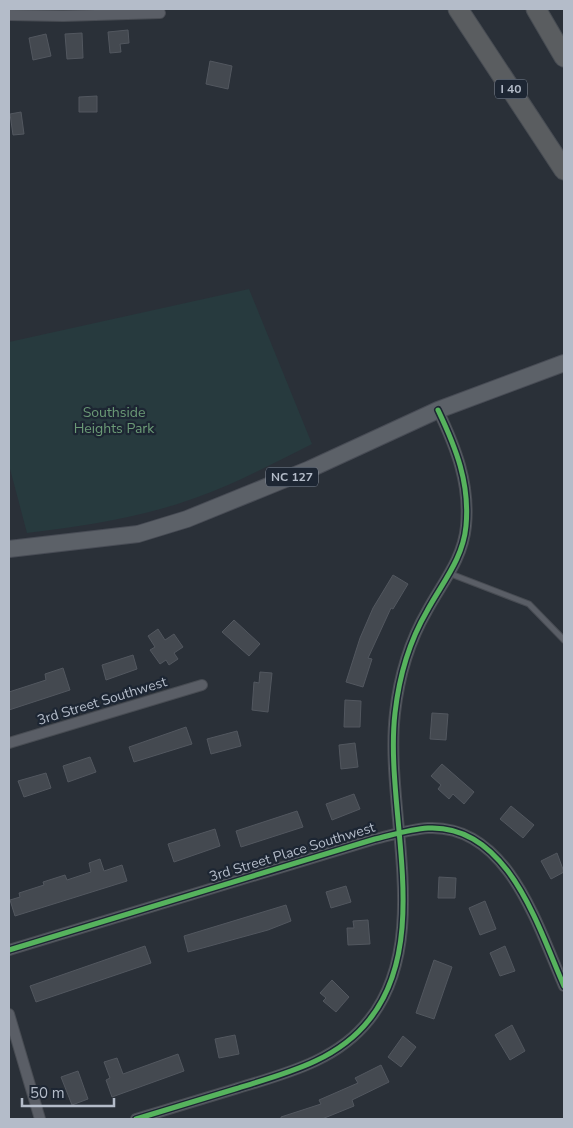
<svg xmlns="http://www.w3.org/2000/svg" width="573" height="1128" font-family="'Nunito Sans',sans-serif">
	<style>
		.green { fill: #273a3e }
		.building { fill: #444950; stroke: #52575f }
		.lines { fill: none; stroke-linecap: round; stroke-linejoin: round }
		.lane-casing { stroke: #484c53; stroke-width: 7 }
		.street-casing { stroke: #484c53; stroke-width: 12 }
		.primary-casing { stroke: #484c55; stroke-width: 18 }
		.highway-casing { stroke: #474c53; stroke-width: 21 }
		.lane { stroke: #5a5e66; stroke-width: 5 }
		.street { stroke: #5a5e66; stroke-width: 10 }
		.primary { stroke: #5c6168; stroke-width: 16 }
		.highway { stroke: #5a5d60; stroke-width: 19 }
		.cycleway-casing { stroke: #1d2633; stroke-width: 8 }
		.cycleway { stroke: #56b35d; stroke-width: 5 }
		.labels { text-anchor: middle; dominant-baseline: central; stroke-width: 4.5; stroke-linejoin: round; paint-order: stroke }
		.shield { fill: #1d2633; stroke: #878f9c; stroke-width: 1 }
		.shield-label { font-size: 12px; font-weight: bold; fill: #b4bcc9 }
		.park-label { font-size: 14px; fill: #6b9a76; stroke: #1d2633 }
		.street-label { font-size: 14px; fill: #b4bcc9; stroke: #1d2633 }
	</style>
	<rect width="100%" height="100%" fill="#2a3038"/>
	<path class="green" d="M 249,289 L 312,444 C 274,463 235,484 195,498 C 140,518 84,526 27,533 L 9,465 L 9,342 Z"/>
	<path class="building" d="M 128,30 L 129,43 L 120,44 L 121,52 L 110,53 L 108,32 Z
		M 82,33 L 83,58 L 67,59 L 65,34 Z
		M 46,34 L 51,56 L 33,60 L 29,38 Z
		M 210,61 L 232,66 L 228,89 L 206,84 Z
		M 97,96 L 97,112 L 79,112 L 79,97 Z
		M 21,112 L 24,134 L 13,135 L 10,114 Z
		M 393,575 L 408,584 L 393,609 L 391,608 L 368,658 L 372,659 L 363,687 L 346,682 L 360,638 L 373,608 Z
		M 234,620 L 260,644 L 249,656 L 222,632 Z
		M 158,629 L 165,640 L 174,634 L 183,647 L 174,653 L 178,659 L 169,665 L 166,660 L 160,664 L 150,650 L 155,647 L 148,636 Z
		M 133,655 L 137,669 L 106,680 L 102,665 Z
		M 63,668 L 70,690 L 9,710 L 9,692 L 46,680 L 45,674 Z
		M 260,672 L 272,673 L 268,712 L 252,710 L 254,682 L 259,683 Z
		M 345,700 L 361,701 L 360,727 L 344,727 Z
		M 432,713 L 448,714 L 446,740 L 430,739 Z
		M 186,727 L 192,744 L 134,762 L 129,747 Z
		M 237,731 L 241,746 L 211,754 L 207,739 Z
		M 355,743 L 358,767 L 341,769 L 339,745 Z
		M 90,757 L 96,772 L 68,782 L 63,766 Z
		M 442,764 L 474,792 L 464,804 L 453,794 L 449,799 L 438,789 L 441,785 L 431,776 Z
		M 46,773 L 51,788 L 24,797 L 18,781 Z
		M 354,794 L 360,809 L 332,820 L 326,804 Z
		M 511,806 L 534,825 L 523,838 L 500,819 Z
		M 297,811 L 303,827 L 241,847 L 236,831 Z
		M 215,829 L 220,846 L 174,862 L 168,844 Z
		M 557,853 L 564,872 L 551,879 L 541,861 Z
		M 100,859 L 104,871 L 122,865 L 127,881 L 15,916 L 10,900 L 20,897 L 19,893 L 44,885 L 43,882 L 65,875 L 67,880 L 91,872 L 89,863 Z
		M 439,877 L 456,878 L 455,898 L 438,898 Z
		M 346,886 L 351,902 L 331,908 L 326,892 Z
		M 485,901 L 496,929 L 480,935 L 469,908 Z
		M 286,905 L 291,921 L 268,930 L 188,952 L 184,936 Z
		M 368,920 L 370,944 L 348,945 L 347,928 L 354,928 L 353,921 Z
		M 145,946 L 151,963 L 36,1002 L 30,986 Z
		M 505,946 L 515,971 L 500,976 L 490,953 Z
		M 434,960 L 452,967 L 434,1019 L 416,1013 Z
		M 332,980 L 349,997 L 336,1012 L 323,1001 L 326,998 L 320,993 Z
		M 512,1025 L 525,1051 L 510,1060 L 495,1035 Z
		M 235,1035 L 239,1054 L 219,1058 L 215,1039 Z
		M 403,1036 L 416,1047 L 401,1067 L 388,1057 Z
		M 178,1054 L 184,1071 L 112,1097 L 106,1080 L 110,1078 L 104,1062 L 117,1058 L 123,1074 Z
		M 381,1065 L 389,1082 L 352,1100 L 354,1106 L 322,1119 L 281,1119 L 281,1117 L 321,1104 L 319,1100 L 358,1083 L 355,1078 Z
		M 78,1071 L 88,1099 L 72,1105 L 61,1077 Z"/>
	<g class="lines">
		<defs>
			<path id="lane" d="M 451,574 L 529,604 L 564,640"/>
			<path id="street" d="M 9,15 L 63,16 L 160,13
				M 9,743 L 202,685
				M 9,950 L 375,839 C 392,835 411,829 428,828 C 508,824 538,927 564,986
				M 9,1014 L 40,1119
				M 136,1119 C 169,1109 202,1099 235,1089 C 283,1074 336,1062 369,1020 C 434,939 384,809 395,713 C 399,677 409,642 427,611 C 442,583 463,559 466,526 C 470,483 456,448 438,410"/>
			<path id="primary" d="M 9,549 L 138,534 L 187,519 L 310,469 L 438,410 L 564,363"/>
			<path id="highway" d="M 458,9 L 564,170
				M 536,9 L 564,57"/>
		</defs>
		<use href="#lane" class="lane-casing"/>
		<use href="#street" class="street-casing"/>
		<use href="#primary" class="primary-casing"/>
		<use href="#highway" class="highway-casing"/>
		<use href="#lane" class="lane"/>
		<use href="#street" class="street"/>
		<use href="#primary" class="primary"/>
		<use href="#highway" class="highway"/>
		<defs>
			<path id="cycleway" d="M 9,950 L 375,839 C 392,835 411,829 428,828 C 508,824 538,927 564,986
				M 136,1119 C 169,1109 202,1099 235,1089 C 283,1074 336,1062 369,1020 C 434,939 384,809 395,713 C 399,677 409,642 427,611 C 442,583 463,559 466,526 C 470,483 456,448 438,410"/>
		</defs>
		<use href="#cycleway" class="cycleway-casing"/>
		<use href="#cycleway" class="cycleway"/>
	</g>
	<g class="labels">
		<g class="shield">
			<rect x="495" y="79.5" width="32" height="19" rx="4"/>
			<rect x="266" y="467.5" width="52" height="19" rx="4"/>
		</g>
		<g class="shield-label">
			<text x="511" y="89">I 40</text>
			<text x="292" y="477">NC 127</text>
		</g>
		<g class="park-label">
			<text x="114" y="412">Southside<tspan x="114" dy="16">Heights Park</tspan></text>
		</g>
		<g class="street-label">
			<text transform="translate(102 701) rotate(-17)">3rd Street Southwest</text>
			<text transform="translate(292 852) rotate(-17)">3rd Street Place Southwest</text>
		</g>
	</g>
	<rect width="573" height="1128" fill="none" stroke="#b4bcc9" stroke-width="20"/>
	<path d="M22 1098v8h92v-8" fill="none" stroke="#b4bcc9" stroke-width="2.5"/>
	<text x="30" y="1098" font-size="15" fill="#b4bcc9" stroke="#1d2633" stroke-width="4" paint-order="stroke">50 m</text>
</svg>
